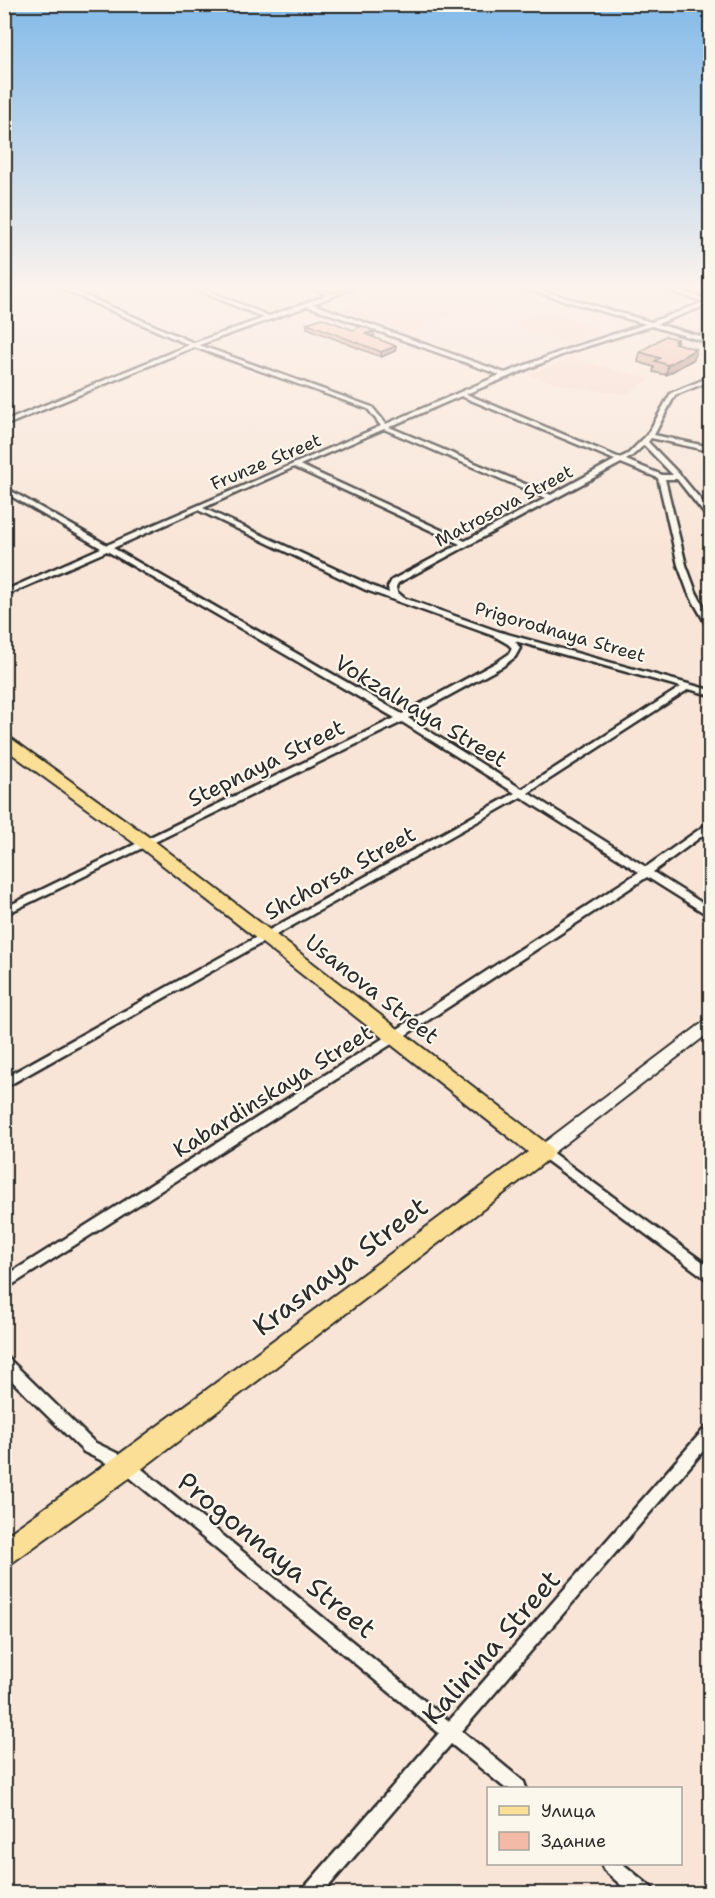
<svg xmlns="http://www.w3.org/2000/svg" width="715" height="1898" font-family="'Shantell Sans',sans-serif">
	<style>
		.built { fill: #f6d8c9 }
		.lines { fill: none; stroke-linecap: round; stroke-linejoin: round }
		.minor-casing { stroke: #2b2b2b; stroke-width: 5 }
		.tertiary-casing { stroke: #2b2b2b; stroke-width: 4 }
		.primary-casing { stroke: #2b2b2b; stroke-width: 4 }
		.minor { fill: #fbf7ec; fill-rule: evenodd }
		.tertiary { fill: #fbf7ec; fill-rule: evenodd }
		.primary { fill: #fbdf96; fill-rule: evenodd }
		.wall { fill: #d0a090; stroke: #2b2b2b; stroke-width: 1.5 }
		.shaded-wall { fill: #a98275; stroke: #2b2b2b; stroke-width: 1.5 }
		.building { fill: #f2baa7; stroke: #2b2b2b; stroke-width: 1.5 }
		.labels { text-anchor: middle; dominant-baseline: central; stroke-width: 4.5; stroke-linejoin: round; paint-order: stroke }
		.far-street-label { font-size: 18px; fill: #2b2b2b; stroke: #fbf7ec }
		.street-label { font-size: 22px; fill: #2b2b2b; stroke: #fbf7ec }
		.near-street-label { font-size: 27px; fill: #2b2b2b; stroke: #fbf7ec }
	</style>
	<rect width="100%" height="100%" fill="#f8e5d7"/>
	<filter id="ink" filterUnits="userSpaceOnUse"><feTurbulence type="fractalNoise" baseFrequency=".0167" numOctaves="2"/><feDisplacementMap in="SourceGraphic" scale="12" xChannelSelector="R" yChannelSelector="G"/><feConvolveMatrix kernelMatrix="1 2 1 2 8 2 1 2 1" color-interpolation-filters="sRGB"/></filter>
	<g filter="url(#ink)">
		<path class="built" d="M 398,288 L 468,288 L 511,302 L 483,312 L 466,307 L 409,333 L 342,309 Z
			M 542,311 L 602,329 L 570,344 L 510,326 Z
			M 571,358 L 650,379 L 626,394 L 567,386 L 528,375 Z"/>
		<g class="lines">
			<defs>
				<path id="minor" d="M 60,288 L 68,288 L 194,343 L 264,318 L 193,288 L 201,288 L 269,316 L 328,295 L 312,288 C 319,288 327,293 333,293 C 339,293 346,288 354,288 L 313,304 L 505,373 L 565,350 L 646,324 L 522,288 L 532,288 L 651,322 L 705,302 L 661,288 L 670,288 L 710,300 L 710,304 L 657,324 L 710,339 L 710,343 L 651,326 L 569,352 L 466,394 L 620,458 L 628,454 L 647,435 L 671,393 L 710,377 L 710,381 L 675,395 L 654,435 L 710,447 L 710,451 L 651,438 L 648,442 L 681,476 L 710,511 L 710,517 L 707,517 L 677,479 L 665,479 L 686,565 L 696,592 L 710,618 L 710,626 L 706,624 L 688,592 L 678,565 L 658,478 L 621,463 L 398,583 L 396,587 L 397,592 L 404,598 L 500,632 L 710,690 L 710,695 L 689,689 L 528,793 L 646,867 L 707,824 L 710,823 L 710,830 L 653,872 L 710,908 L 710,915 L 706,914 L 647,877 L 398,1040 L 4,1290 L 4,1277 L 390,1034 L 639,872 L 521,797 L 4,1088 L 4,1078 L 515,793 L 402,722 L 4,915 L 4,908 L 395,718 L 107,551 L 4,596 L 4,591 L 101,548 L 4,492 L 4,487 L 107,545 L 381,426 L 368,409 L 194,347 L 4,426 L 4,422 L 189,345 ZM 308,306 L 500,375 L 386,424 L 372,407 L 199,345 ZM 461,396 L 615,460 L 551,495 L 389,427 ZM 384,429 L 546,498 L 465,541 L 300,465 ZM 644,445 L 673,475 L 662,475 L 626,460 L 632,456 ZM 294,467 L 460,544 L 392,580 L 388,587 L 389,593 L 372,586 L 203,508 ZM 198,510 L 366,590 L 494,636 L 508,644 L 512,648 L 509,654 L 497,662 L 402,714 L 113,548 ZM 515,641 L 681,687 L 522,789 L 408,718 L 503,666 L 515,657 L 520,648 Z
					M 543,1147 L 547,1149 L 710,1267 L 710,1279 L 705,1278 L 539,1155 L 537,1152 L 539,1149 Z
					M 4,1357 L 9,1359 L 94,1442 L 131,1460 L 449,1721 L 705,1428 L 710,1426 L 710,1443 L 462,1731 L 524,1782 L 526,1788 L 505,1788 L 451,1744 L 322,1894 L 301,1894 L 304,1888 L 439,1733 L 121,1470 L 84,1452 L 4,1373 Z
					M 601,1864 L 623,1864 L 652,1888 L 655,1894 L 631,1894 L 604,1870 Z"/>
				<path id="tertiary" d="M 710,1020 L 710,1032 L 549,1156 L 543,1158 L 537,1156 L 535,1152 L 537,1148 L 705,1021 Z"/>
				<path id="primary" d="M 4,736 L 9,737 L 153,840 L 550,1146 L 553,1152 L 550,1158 L 135,1474 L 13,1562 L 4,1566 L 4,1537 L 117,1456 L 528,1152 L 141,848 L 4,748 Z"/>
			</defs>
			<use href="#minor" class="minor-casing"/>
			<use href="#tertiary" class="tertiary-casing"/>
			<use href="#primary" class="primary-casing"/>
			<use href="#minor" class="minor"/>
			<use href="#tertiary" class="tertiary"/>
			<use href="#primary" class="primary"/>
		</g>
		<path class="wall" d="M 307,323 L 353,330 L 374,336 L 372,337 L 395,351 L 381,357 L 307,328 Z
			M 677,339 L 677,344 L 694,359 L 666,375 L 653,372 L 654,367 L 638,362 L 640,352 Z"/>
		<path class="shaded-wall" d="M 374,331 L 374,336 L 365,340 L 365,334 Z
			M 396,346 L 395,351 L 381,357 L 381,352 Z
			M 696,349 L 694,359 L 666,375 L 668,365 Z"/>
		<path class="building" d="M 322,318 L 353,330 L 362,326 L 374,331 L 365,334 L 396,346 L 381,352 L 307,323 Z
			M 665,336 L 677,339 L 674,341 L 677,342 L 675,343 L 696,349 L 668,365 L 655,361 L 660,358 L 640,352 Z"/>
	</g>
	<linearGradient id="sky" x2="0" y2="1"><stop stop-color="#83bae9"/><stop offset="0.52" stop-color="#fcf3ed"/><stop offset="1" stop-color="#fcf3ed" stop-opacity="0"/></linearGradient>
	<rect width="715" height="554" fill="url(#sky)"/>
	<g class="labels">
		<g class="far-street-label">
			<text transform="translate(266 462) rotate(-23)">Frunze Street</text>
			<text transform="translate(504 506) rotate(-28)">Matrosova Street</text>
			<text transform="translate(560 632) rotate(16)">Prigorodnaya Street</text>
		</g>
		<g class="street-label">
			<text transform="translate(421 711) rotate(31)">Vokzalnaya Street</text>
			<text transform="translate(266 763) rotate(-26)">Stepnaya Street</text>
			<text transform="translate(340 873) rotate(-29)">Shchorsa Street</text>
			<text transform="translate(372 989) rotate(38)">Usanova Street</text>
			<text transform="translate(273 1091) rotate(-32)">Kabardinskaya Street</text>
		</g>
		<g class="near-street-label">
			<text transform="translate(340 1266) rotate(-37)">Krasnaya Street</text>
			<text transform="translate(277 1555) rotate(39)">Progonnaya Street</text>
			<text transform="translate(491 1647) rotate(-49)">Kalinina Street</text>
		</g>
	</g>
	<rect width="715" height="1898" fill="none" stroke="#fbf7ec" stroke-width="24"/>
	<rect x="12" y="12" width="691" height="1874" fill="none" stroke="#2b2b2b" stroke-width="2" filter="url(#ink)"/>
	<rect x="487" y="1787" width="195" height="78" fill="#fbf7ec" stroke="#a8a59f" stroke-width="1.5"/>
	<rect x="499" y="1806" width="30" height="9" fill="#fbdf96" stroke="#a8a59f" stroke-width="1.5"/>
	<text x="541" y="1817" font-size="18" fill="#2b2b2b">Улица</text>
	<rect x="499" y="1832" width="30" height="18" fill="#f2baa7" stroke="#a8a59f" stroke-width="1.5"/>
	<text x="541" y="1847" font-size="18" fill="#2b2b2b">Здание</text>
</svg>
